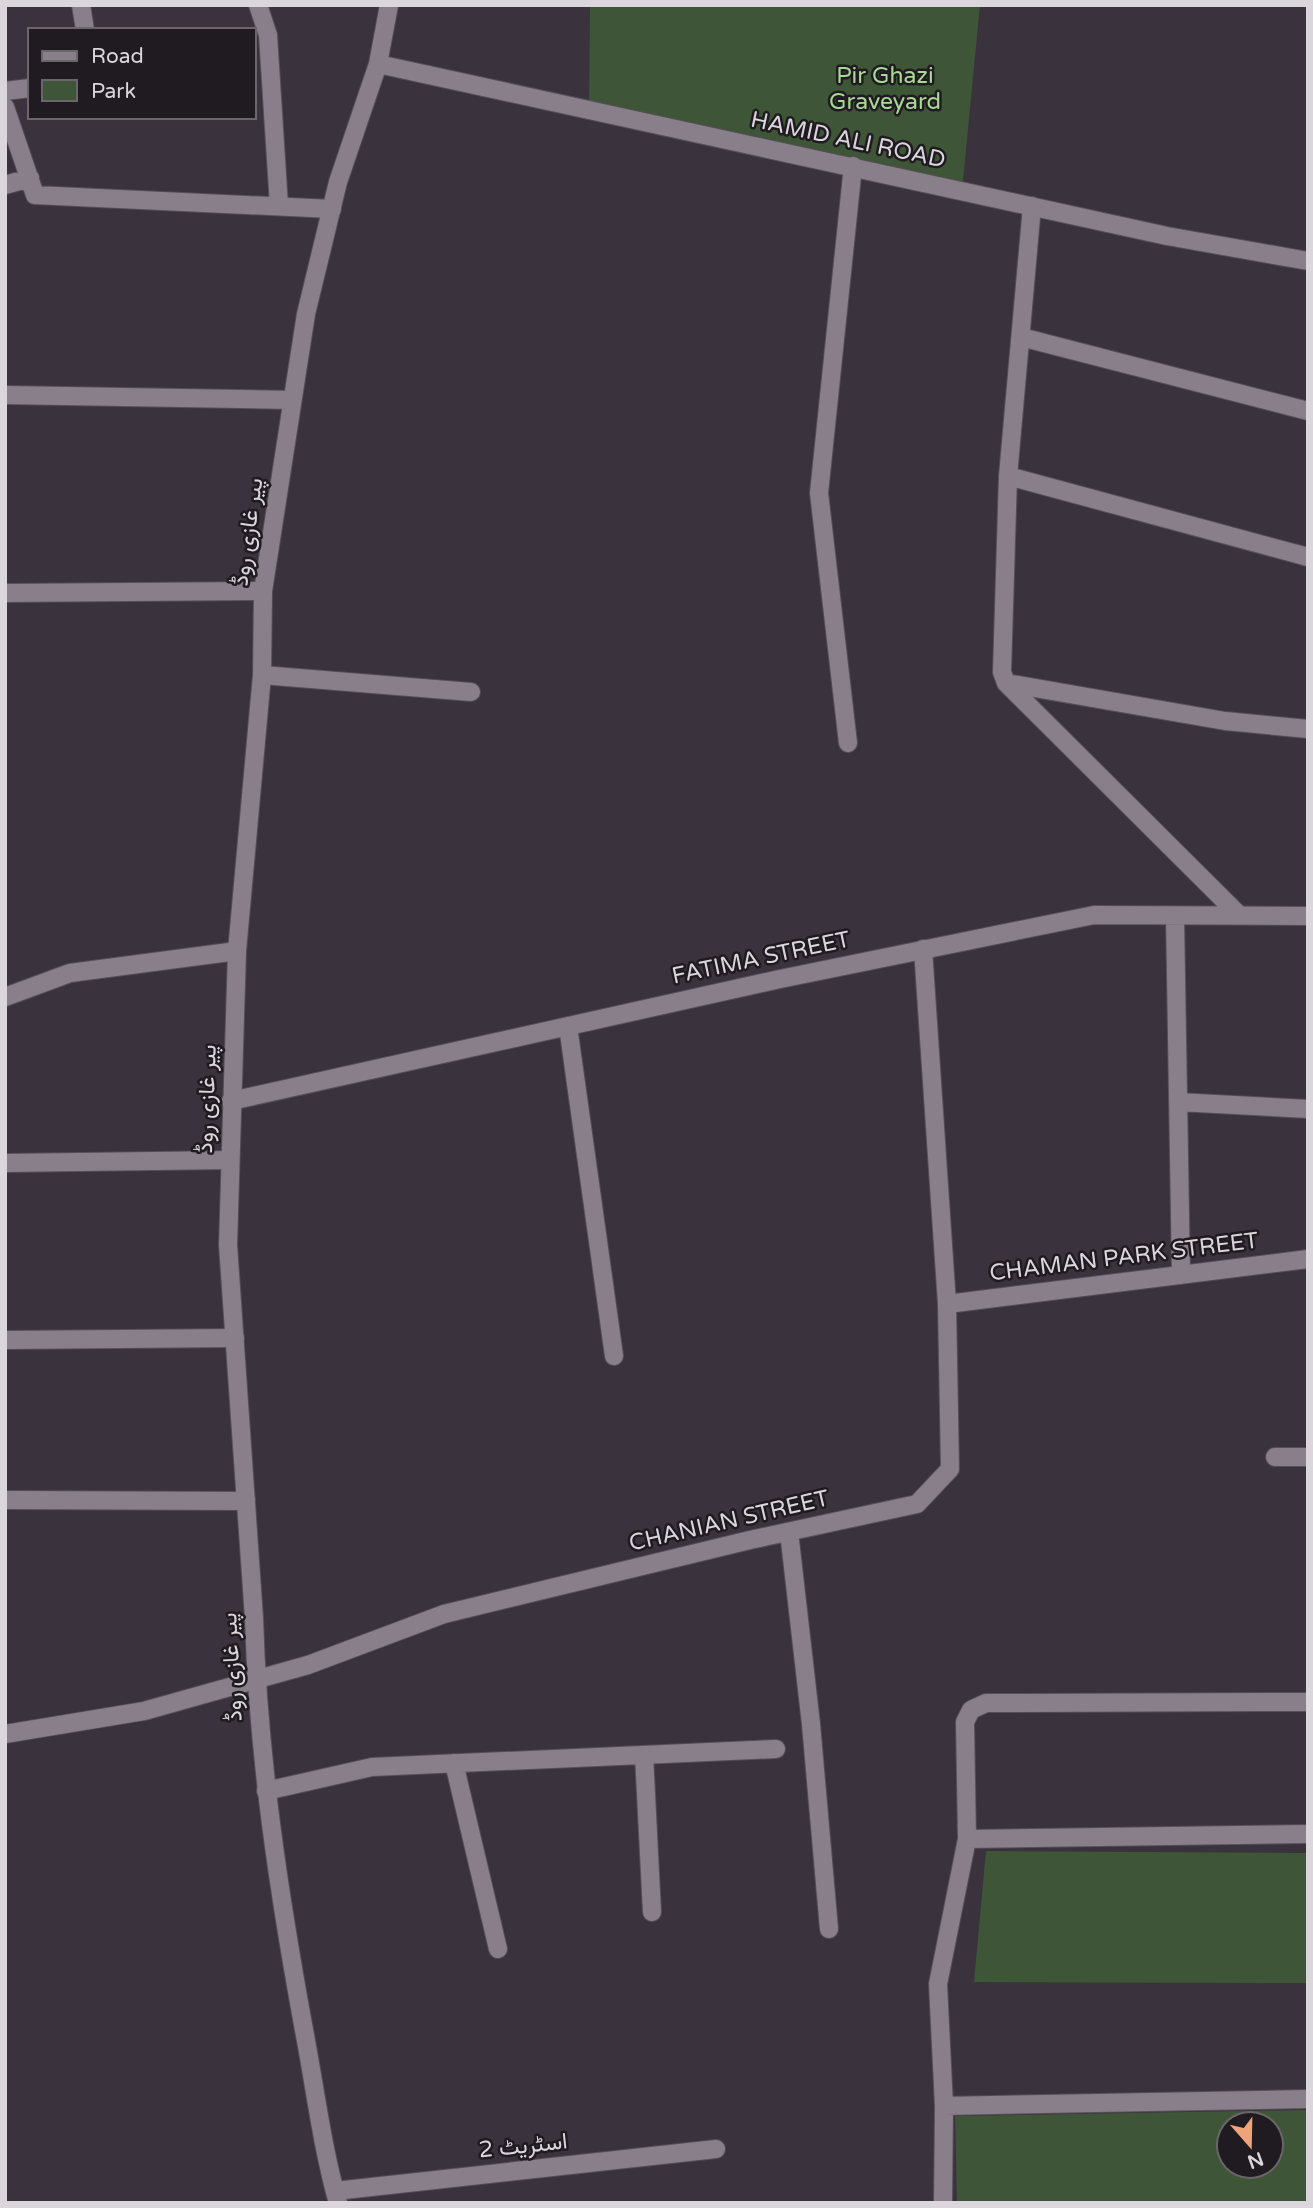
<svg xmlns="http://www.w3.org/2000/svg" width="1313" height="2208" font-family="'Varela Round',Vazirmatn,sans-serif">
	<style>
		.green { fill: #3f5537; fill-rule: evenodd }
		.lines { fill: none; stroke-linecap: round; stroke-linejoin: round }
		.lane-casing { stroke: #554f57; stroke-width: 20 }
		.street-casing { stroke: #554f57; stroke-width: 20 }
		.secondary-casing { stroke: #554f57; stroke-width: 20 }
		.lane { stroke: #887f8a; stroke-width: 18 }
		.street { stroke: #887f8a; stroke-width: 18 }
		.secondary { stroke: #887f8a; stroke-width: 18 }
		.labels { text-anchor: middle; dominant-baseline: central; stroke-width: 5; stroke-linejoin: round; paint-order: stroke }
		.park-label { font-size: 23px; fill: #a8da96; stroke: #1f1b20 }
		.street-label { font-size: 23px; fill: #dbd6dc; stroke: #1f1b20 }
	</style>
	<rect width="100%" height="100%" fill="#3a323c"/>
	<path class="green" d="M 590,5 L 980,5 L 962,191 L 589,109 Z
		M 986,1851 L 1308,1853 L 1308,1983 L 974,1982 Z
		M 1308,2110 L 1308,2203 L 957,2203 L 955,2116 ZM 1229,2124 L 1271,2124 L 1271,2166 L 1229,2166 Z"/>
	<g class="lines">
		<defs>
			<path id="lane" d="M 81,5 L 85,30
				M 258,5 L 268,35 L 279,206
				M 5,91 L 30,88
				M 967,1839 L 1308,1834
				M 944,2106 L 1308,2099
				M 943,2203 L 944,2106 L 938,1984 L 967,1839 L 965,1722 L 971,1710 L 986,1703 L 1308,1702"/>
			<path id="street" d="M 5,107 L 35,195 L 332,209
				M 5,185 L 30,178
				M 1032,206 L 1008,476 L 1308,557
				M 1021,337 L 1308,411
				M 5,395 L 292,400
				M 1008,476 L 1002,672 L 1006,683 L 1225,721 L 1308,729
				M 5,593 L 263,591
				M 262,675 L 471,692
				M 1006,683 L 1239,915
				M 848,743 L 819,493 L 853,166
				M 1175,916 L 1181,1275
				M 5,997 L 70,973 L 237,951
				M 568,1026 L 614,1356
				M 231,1101 L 780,979 L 1094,915 L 1308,916
				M 1178,1102 L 1308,1109
				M 5,1163 L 230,1160
				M 947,1304 L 1308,1259
				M 5,1340 L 235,1338
				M 1275,1457 L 1308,1457
				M 5,1500 L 246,1501
				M 789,1532 L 811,1724 L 829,1929
				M 5,1734 L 144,1711 L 308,1665 L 444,1614 L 750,1540 L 917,1504 L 950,1469 L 947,1304 L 923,949
				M 644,1755 L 652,1912
				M 454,1763 L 498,1949
				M 266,1791 L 372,1767 L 776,1749
				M 335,2191 L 716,2149"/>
			<path id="secondary" d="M 378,64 L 1167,236 L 1308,261
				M 338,2203 C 322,2147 315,2087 304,2030 C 279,1894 258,1756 254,1618 L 228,1245 L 237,951 L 262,675 L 263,591 L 306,314 L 338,182 L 378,64 L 389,5"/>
		</defs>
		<use href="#lane" class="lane-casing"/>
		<use href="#street" class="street-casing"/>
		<use href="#secondary" class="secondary-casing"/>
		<use href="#lane" class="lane"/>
		<use href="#street" class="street"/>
		<use href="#secondary" class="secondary"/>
	</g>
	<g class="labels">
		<g class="park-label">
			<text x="885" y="76">Pir Ghazi<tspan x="885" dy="26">Graveyard</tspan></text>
		</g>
		<g class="street-label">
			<text transform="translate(848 140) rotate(12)">HAMID ALI ROAD</text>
			<text transform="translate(248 532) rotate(-82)">پیر غازی روڈ</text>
			<text transform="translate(761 958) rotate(-12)">FATIMA STREET</text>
			<text transform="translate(207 1099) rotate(-88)">پیر غازی روڈ</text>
			<text transform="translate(1124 1257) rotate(-7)">CHAMAN PARK STREET</text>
			<text transform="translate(729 1521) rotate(-13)">CHANIAN STREET</text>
			<text transform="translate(232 1667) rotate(-93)">پیر غازی روڈ</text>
			<text transform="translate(523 2146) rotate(-6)">اسٹریٹ 2</text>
		</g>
	</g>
	<rect width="1313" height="2208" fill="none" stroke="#dbd6dc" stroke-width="14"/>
	<rect x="28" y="28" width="228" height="91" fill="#1f1b20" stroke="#6a666b" stroke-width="2"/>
	<rect x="42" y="51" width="35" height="10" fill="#887f8a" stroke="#6a666b" stroke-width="2"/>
	<text x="91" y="63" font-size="21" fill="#dbd6dc">Road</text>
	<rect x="42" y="80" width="35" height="21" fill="#3f5537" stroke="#6a666b" stroke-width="2"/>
	<text x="91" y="98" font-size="21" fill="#dbd6dc">Park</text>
	<g transform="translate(1250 2145) rotate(160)"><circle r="33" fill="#1f1b20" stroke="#6a666b" stroke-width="2"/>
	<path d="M0-5L12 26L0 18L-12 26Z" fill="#f0a279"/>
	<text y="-10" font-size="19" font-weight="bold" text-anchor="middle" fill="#dbd6dc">N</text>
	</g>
</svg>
